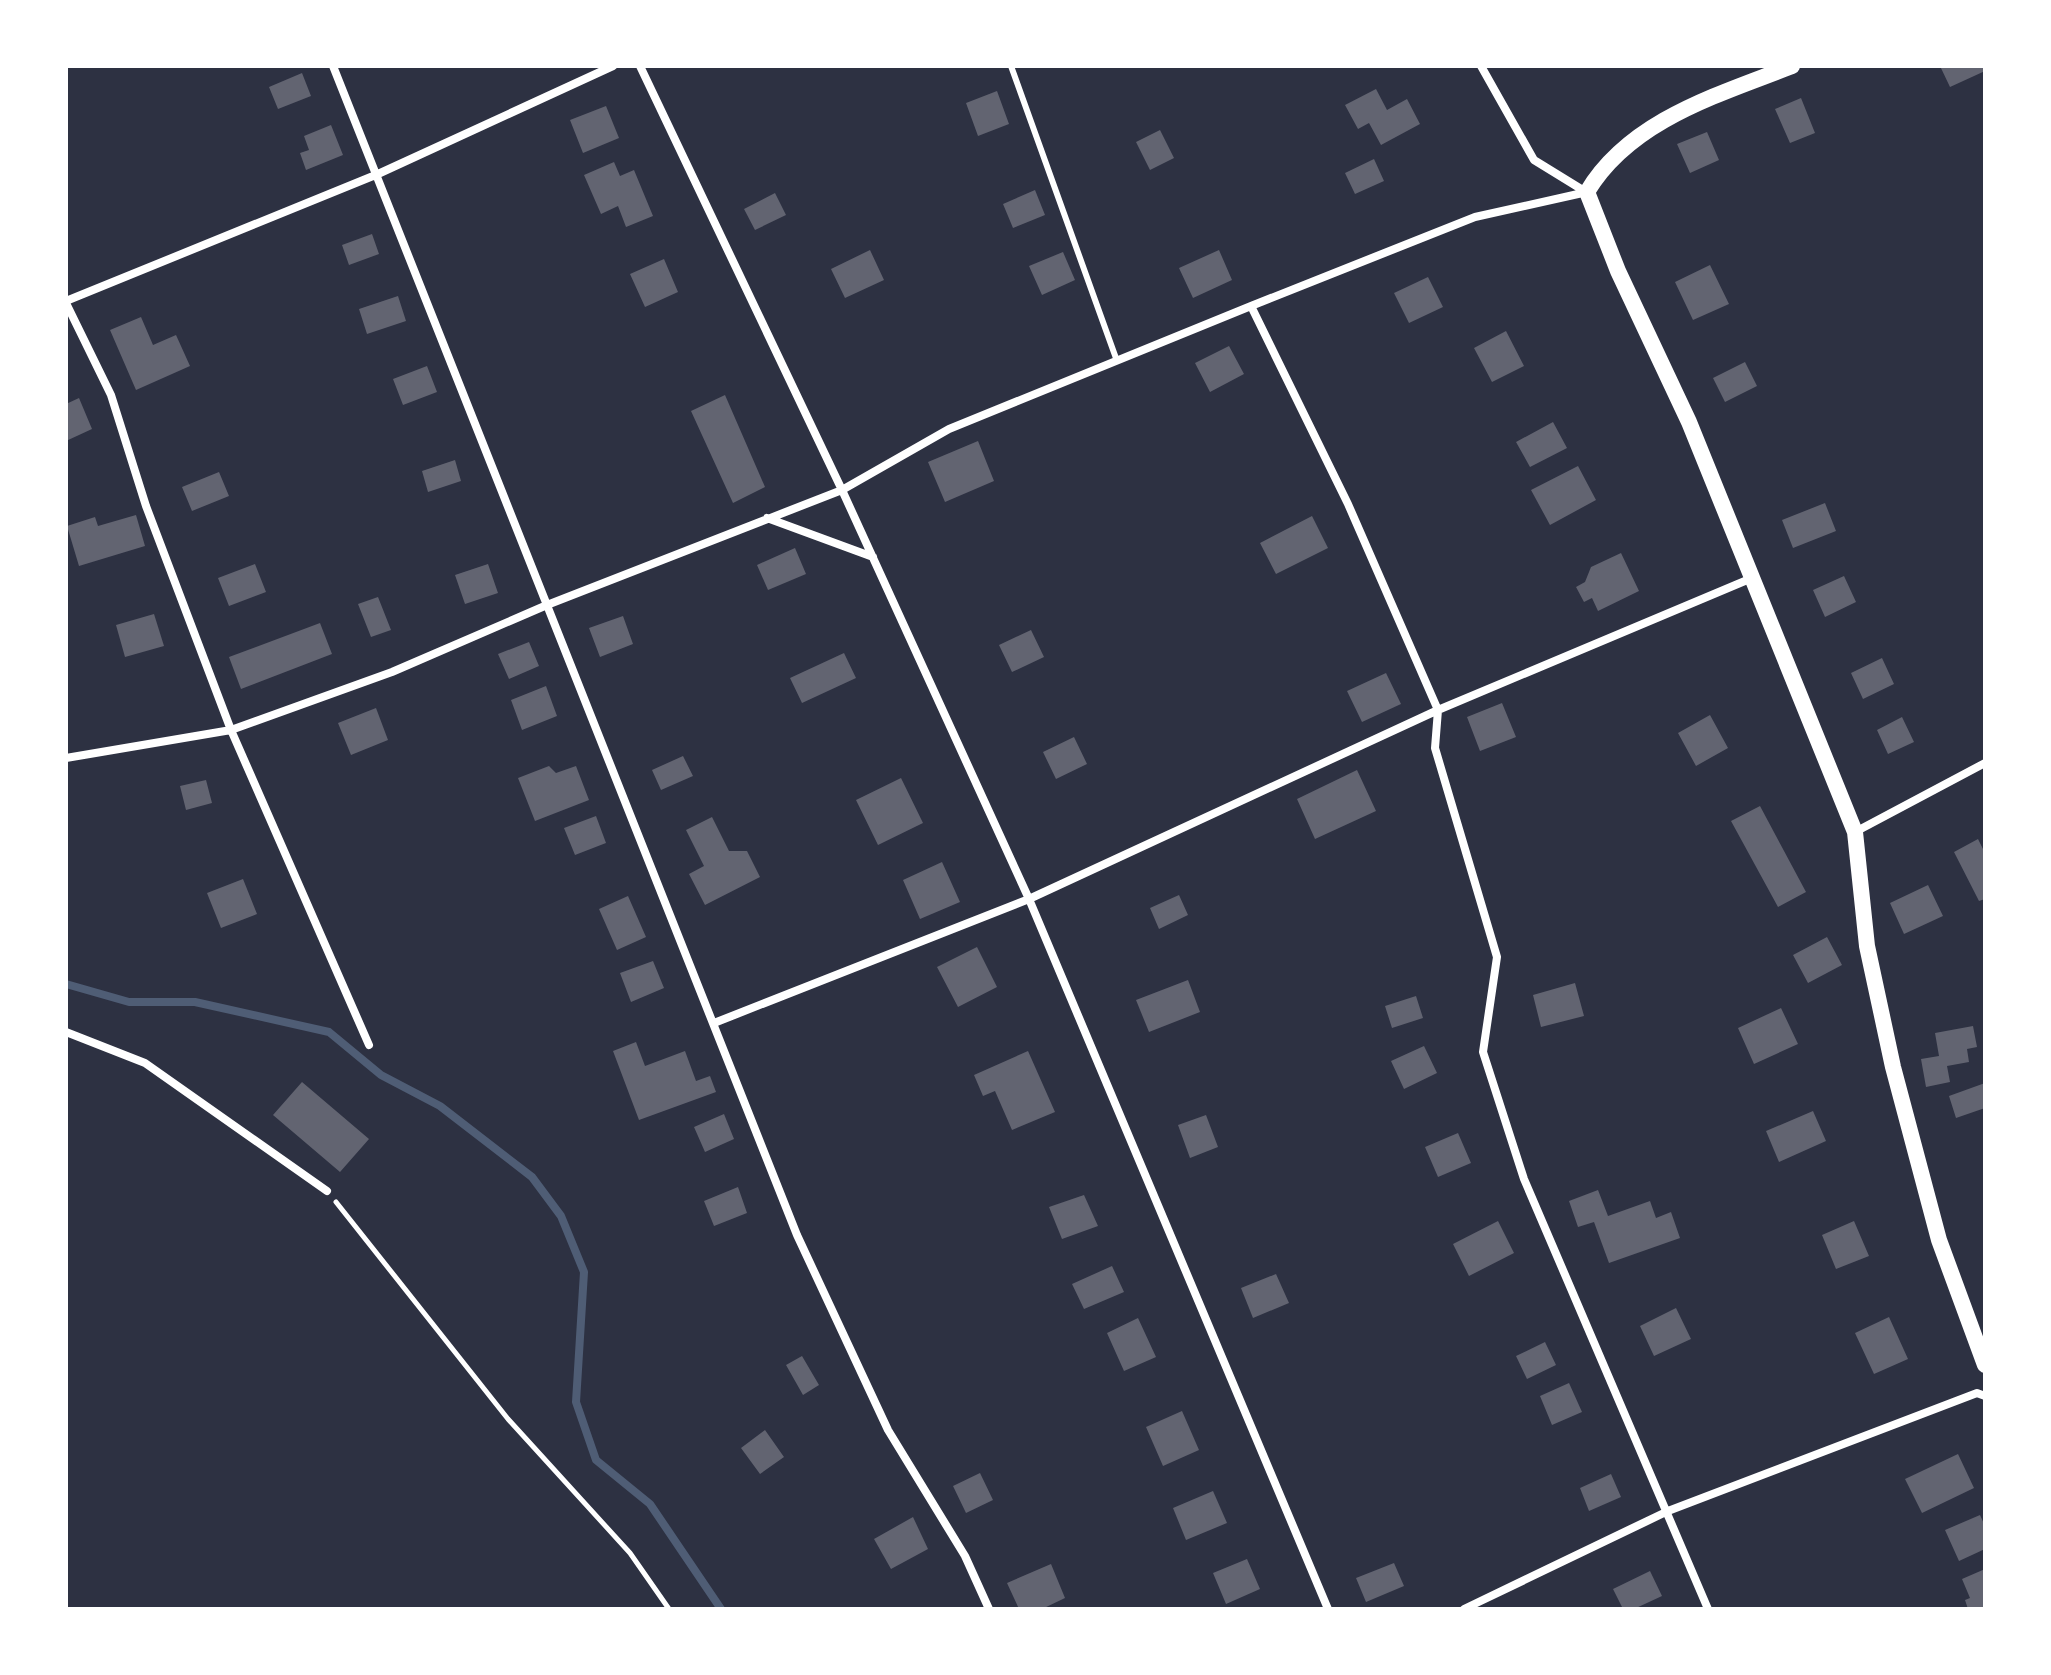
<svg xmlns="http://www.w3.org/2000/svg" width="2051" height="1675" font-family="'Golos Text',sans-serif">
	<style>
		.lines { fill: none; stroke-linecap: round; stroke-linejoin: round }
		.stream { stroke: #4f5d75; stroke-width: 8 }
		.building { fill: #626471 }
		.path { stroke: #fff; stroke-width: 5 }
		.service { stroke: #fff; stroke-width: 6 }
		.minor { stroke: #fff; stroke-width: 8 }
		.secondary { stroke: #fff; stroke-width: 16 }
	</style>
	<rect width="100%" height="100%" fill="#2d3142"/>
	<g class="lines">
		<path class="stream" d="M 66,984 L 129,1002 L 195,1002 L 329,1032 L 381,1075 L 440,1106 L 532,1177 L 561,1216 L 584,1272 L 576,1402 L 596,1460 L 650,1504 L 721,1609"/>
	</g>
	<path class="building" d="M 1940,66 L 1985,66 L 1985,71 L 1950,87 Z
		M 302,73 L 311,96 L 278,109 L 269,87 Z
		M 1376,89 L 1387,110 L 1407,99 L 1420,124 L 1381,145 L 1369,123 L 1358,129 L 1345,105 Z
		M 997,91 L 1009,124 L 978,136 L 966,103 Z
		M 1801,98 L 1815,133 L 1790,143 L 1775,109 Z
		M 606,106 L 619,138 L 583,153 L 570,120 Z
		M 331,125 L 343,155 L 306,170 L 300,153 L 309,150 L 304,136 Z
		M 1160,130 L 1174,158 L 1150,170 L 1136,142 Z
		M 1707,132 L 1719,160 L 1690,173 L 1677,144 Z
		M 1374,159 L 1384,181 L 1355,194 L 1345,173 Z
		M 614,162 L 620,176 L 634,170 L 653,216 L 626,227 L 618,206 L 601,214 L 584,175 Z
		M 1035,190 L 1045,215 L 1013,228 L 1003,204 Z
		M 775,193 L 786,215 L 755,230 L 744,209 Z
		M 372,234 L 379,254 L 349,265 L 342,245 Z
		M 870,250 L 884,280 L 845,298 L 831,269 Z
		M 1219,250 L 1232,280 L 1193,298 L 1179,268 Z
		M 1063,252 L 1075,280 L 1042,295 L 1029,266 Z
		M 664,259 L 678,292 L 645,307 L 630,274 Z
		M 1710,265 L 1729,304 L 1693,320 L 1675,282 Z
		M 1428,277 L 1443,307 L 1409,323 L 1394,293 Z
		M 398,296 L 406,321 L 367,334 L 359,309 Z
		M 141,317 L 153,345 L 176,335 L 190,366 L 136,390 L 110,330 Z
		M 1506,331 L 1524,366 L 1492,382 L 1474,348 Z
		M 1229,346 L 1244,374 L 1210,392 L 1195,363 Z
		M 1745,362 L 1757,386 L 1725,402 L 1713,378 Z
		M 427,366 L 437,392 L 403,405 L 393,379 Z
		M 725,395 L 765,487 L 733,503 L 691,411 Z
		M 79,398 L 92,429 L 66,441 L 66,404 Z
		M 1553,422 L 1567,448 L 1530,467 L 1516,442 Z
		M 978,441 L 994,481 L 945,502 L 928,462 Z
		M 455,460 L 461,481 L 428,492 L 422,471 Z
		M 1578,466 L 1596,500 L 1550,525 L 1531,490 Z
		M 219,472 L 229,496 L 192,511 L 182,487 Z
		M 1825,503 L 1836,531 L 1793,548 L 1782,520 Z
		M 136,515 L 145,546 L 79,566 L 67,526 L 95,517 L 98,526 Z
		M 1312,516 L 1328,548 L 1276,574 L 1260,543 Z
		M 795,548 L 806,574 L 768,590 L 757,565 Z
		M 1621,553 L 1639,591 L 1598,611 L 1592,598 L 1584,602 L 1576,587 L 1585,582 L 1591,567 Z
		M 255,564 L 266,592 L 229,606 L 218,578 Z
		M 488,564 L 498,593 L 465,604 L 455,575 Z
		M 1844,576 L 1856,602 L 1825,617 L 1813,590 Z
		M 378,597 L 391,630 L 371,637 L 358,604 Z
		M 154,614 L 164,646 L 125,657 L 116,625 Z
		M 623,616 L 633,644 L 600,657 L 589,628 Z
		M 320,623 L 332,654 L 241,689 L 229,657 Z
		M 1031,630 L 1044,657 L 1012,672 L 999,645 Z
		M 529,642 L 539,666 L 509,679 L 498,654 Z
		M 844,653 L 856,678 L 802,703 L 790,678 Z
		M 1882,658 L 1894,684 L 1863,699 L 1851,673 Z
		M 1386,673 L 1401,704 L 1362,722 L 1347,691 Z
		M 546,686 L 557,716 L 522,730 L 511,700 Z
		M 1502,703 L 1516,737 L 1480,751 L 1467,717 Z
		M 376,708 L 388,740 L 351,755 L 338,723 Z
		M 1710,715 L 1728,748 L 1696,766 L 1678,733 Z
		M 1902,717 L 1914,742 L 1888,754 L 1877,730 Z
		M 1074,737 L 1087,764 L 1056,779 L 1043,752 Z
		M 683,756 L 693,776 L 661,790 L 652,770 Z
		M 549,766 L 556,773 L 576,766 L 589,800 L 535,821 L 518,778 Z
		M 1357,770 L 1376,811 L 1315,839 L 1297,799 Z
		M 901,778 L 923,823 L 878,845 L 856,800 Z
		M 206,780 L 212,803 L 186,810 L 180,786 Z
		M 1760,806 L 1806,892 L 1778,907 L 1731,821 Z
		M 596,816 L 606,843 L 575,855 L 564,828 Z
		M 712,817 L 729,851 L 747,851 L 760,877 L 705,905 L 689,874 L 704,866 L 686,830 Z
		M 1978,839 L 1985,853 L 1985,899 L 1979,901 L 1954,852 Z
		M 942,862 L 960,902 L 920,919 L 903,880 Z
		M 243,879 L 257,914 L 221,928 L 207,893 Z
		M 1928,885 L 1943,916 L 1904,934 L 1890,903 Z
		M 1179,895 L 1188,915 L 1159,929 L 1150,908 Z
		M 628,896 L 646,937 L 617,950 L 599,909 Z
		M 1827,937 L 1842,965 L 1808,983 L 1793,955 Z
		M 977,947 L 997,987 L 958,1007 L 937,967 Z
		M 653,961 L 664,988 L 631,1002 L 620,973 Z
		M 1188,980 L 1200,1012 L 1149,1032 L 1136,1000 Z
		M 1575,983 L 1584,1016 L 1541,1027 L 1533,995 Z
		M 1416,996 L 1423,1018 L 1392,1028 L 1385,1006 Z
		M 1781,1008 L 1798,1044 L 1754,1064 L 1738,1028 Z
		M 1973,1026 L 1977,1047 L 1967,1049 L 1969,1062 L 1947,1066 L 1950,1082 L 1926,1087 L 1921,1059 L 1939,1056 L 1935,1033 Z
		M 636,1042 L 645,1066 L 685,1051 L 696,1081 L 710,1076 L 716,1092 L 639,1120 L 613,1051 Z
		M 1424,1046 L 1437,1073 L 1404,1089 L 1391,1061 Z
		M 1028,1051 L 1055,1112 L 1012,1130 L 995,1091 L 983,1096 L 974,1075 Z
		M 302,1082 L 369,1139 L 340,1172 L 273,1115 Z
		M 1985,1083 L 1985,1108 L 1956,1118 L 1949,1096 Z
		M 1813,1111 L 1826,1141 L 1779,1162 L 1766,1131 Z
		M 724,1114 L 734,1139 L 705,1152 L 694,1127 Z
		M 1206,1115 L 1218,1147 L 1190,1158 L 1178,1125 Z
		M 1458,1133 L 1471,1163 L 1438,1177 L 1425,1147 Z
		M 738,1187 L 747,1213 L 714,1226 L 704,1201 Z
		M 1598,1190 L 1608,1216 L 1650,1201 L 1656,1218 L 1671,1212 L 1680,1238 L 1609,1263 L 1594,1222 L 1578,1227 L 1569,1201 Z
		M 1084,1195 L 1098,1226 L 1062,1239 L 1049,1207 Z
		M 1498,1221 L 1514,1253 L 1469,1276 L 1453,1244 Z
		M 1854,1221 L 1869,1256 L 1836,1269 L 1822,1235 Z
		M 1112,1266 L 1124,1292 L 1084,1309 L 1072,1284 Z
		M 1276,1274 L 1289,1303 L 1253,1318 L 1241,1288 Z
		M 1676,1308 L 1691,1339 L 1654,1356 L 1640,1326 Z
		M 1889,1317 L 1908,1359 L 1874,1374 L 1855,1333 Z
		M 1138,1318 L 1156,1357 L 1124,1371 L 1107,1333 Z
		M 1545,1342 L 1556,1365 L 1527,1379 L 1516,1356 Z
		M 802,1356 L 819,1385 L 803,1395 L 786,1365 Z
		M 1569,1383 L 1582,1412 L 1552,1425 L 1540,1396 Z
		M 1182,1411 L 1199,1450 L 1163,1466 L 1146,1427 Z
		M 765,1430 L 784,1457 L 760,1474 L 741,1448 Z
		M 1958,1454 L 1974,1488 L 1922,1513 L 1905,1479 Z
		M 980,1473 L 993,1500 L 966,1513 L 953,1486 Z
		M 1611,1474 L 1621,1497 L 1589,1511 L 1580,1488 Z
		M 1213,1491 L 1227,1523 L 1186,1540 L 1173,1508 Z
		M 1980,1515 L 1985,1526 L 1985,1549 L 1959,1561 L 1945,1530 Z
		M 913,1517 L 928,1549 L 891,1569 L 874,1539 Z
		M 1247,1559 L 1260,1589 L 1226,1604 L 1213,1573 Z
		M 1394,1563 L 1404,1586 L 1366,1602 L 1356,1578 Z
		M 1051,1564 L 1065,1598 L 1042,1609 L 1019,1609 L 1007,1583 Z
		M 1985,1569 L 1985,1609 L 1968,1609 L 1965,1600 L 1970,1598 L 1962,1579 Z
		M 1650,1571 L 1662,1596 L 1634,1609 L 1623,1609 L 1613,1589 Z"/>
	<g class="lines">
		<path class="path" d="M 336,1202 L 508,1419 L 630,1553 L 669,1609"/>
		<path class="service" d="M 1011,66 L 1117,361"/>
		<path class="minor" d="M 333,66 L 797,1235 L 888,1430 L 965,1556 L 989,1609
			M 640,66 L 842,490 L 1029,899 L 1328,1609
			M 1481,66 L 1534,160 L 1586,192
			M 66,301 L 378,174 L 613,66
			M 66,303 L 111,395 L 146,506 L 231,730 L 369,1045
			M 1251,306 L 1348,504 L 1438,710 L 1435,748 L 1497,957 L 1483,1052 L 1524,1179 L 1708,1609
			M 767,518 L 873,557
			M 66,758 L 231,730 L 392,672 L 547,605 L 842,490 L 949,429 L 1251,306 L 1475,217 L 1587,192
			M 1855,832 L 1985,763
			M 714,1023 L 1029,899 L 1438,710 L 1752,578
			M 66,1032 L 145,1063 L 327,1191
			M 1464,1609 L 1668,1511 L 1977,1393 L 1985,1396"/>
		<path class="secondary" d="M 1792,66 C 1718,95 1630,120 1587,192 L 1618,271 L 1689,422 L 1855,832 L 1867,946 L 1893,1067 L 1939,1240 L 1985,1365"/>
	</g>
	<rect width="2051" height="1675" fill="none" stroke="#ffffff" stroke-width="136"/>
</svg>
